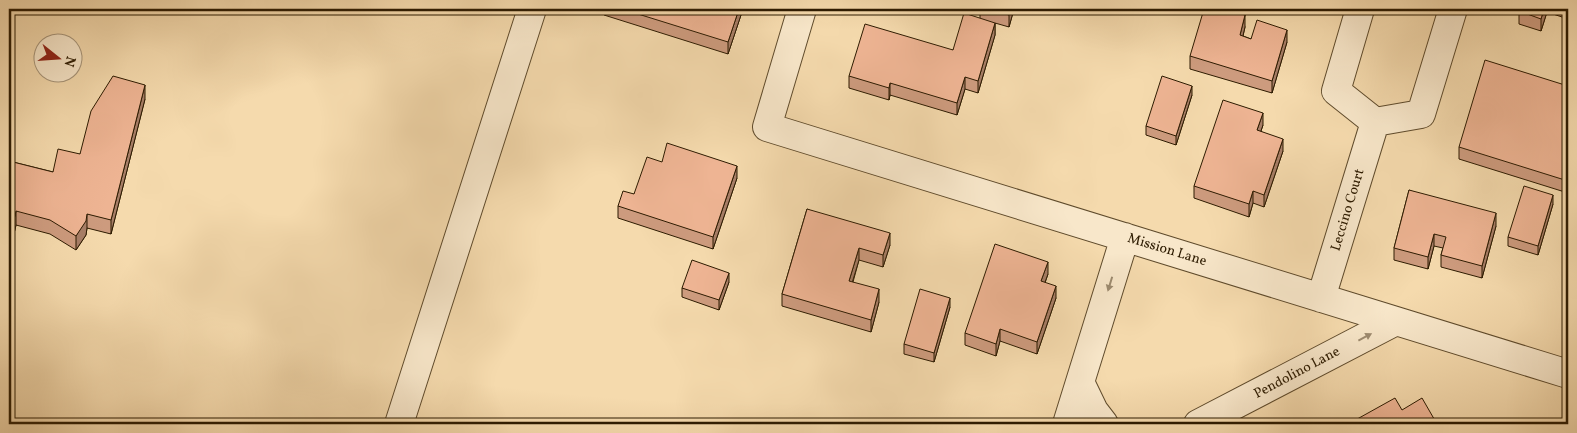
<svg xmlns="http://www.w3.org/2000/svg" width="1577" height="433" font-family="Vollkorn,serif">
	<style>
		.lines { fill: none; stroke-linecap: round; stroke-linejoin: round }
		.minor-casing { stroke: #5f4b2c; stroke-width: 30 }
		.minor { stroke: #f8e7ca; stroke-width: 28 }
		.wall { fill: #cd9b7e; stroke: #2d1b01 }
		.shaded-wall { fill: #a77e67; stroke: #2d1b01 }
		.building { fill: #eeb493; stroke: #2d1b01 }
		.oneway { fill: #9d8b70 }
		.labels { text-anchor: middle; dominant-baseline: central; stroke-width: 4.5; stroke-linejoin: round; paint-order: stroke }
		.street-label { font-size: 14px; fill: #2d1b01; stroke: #f8e7ca }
	</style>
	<rect width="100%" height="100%" fill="#f5daad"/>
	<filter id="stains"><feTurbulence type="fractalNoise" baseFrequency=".004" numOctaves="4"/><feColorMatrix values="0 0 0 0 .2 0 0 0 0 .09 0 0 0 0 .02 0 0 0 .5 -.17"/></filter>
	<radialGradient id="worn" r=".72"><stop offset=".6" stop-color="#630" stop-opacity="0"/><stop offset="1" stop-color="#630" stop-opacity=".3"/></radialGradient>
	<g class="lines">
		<defs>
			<path id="minor" d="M 802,9 L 767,127 L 1568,374
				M 1360,9 L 1336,91 L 1375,122 L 1421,114 L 1453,9
				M 1321,298 L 1375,122
				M 1080,382 L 1094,411 L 1104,424
				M 399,424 L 532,9
				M 1067,424 L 1125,237
				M 1198,424 L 1396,321"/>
		</defs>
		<use href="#minor" class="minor-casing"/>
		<use href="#minor" class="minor"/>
	</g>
	<path class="wall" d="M 604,9 L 743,9 L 728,54 L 604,15 Z
		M 980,9 L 1014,9 L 1009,27 L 995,23 L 995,35 L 978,93 L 965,89 L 957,115 L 890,95 L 889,100 L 849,88 L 849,76 L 953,50 L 980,18 Z
		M 1242,9 L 1241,14 L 1245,27 L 1243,36 L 1251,39 L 1287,42 L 1272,93 L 1190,69 L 1190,56 Z
		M 1520,9 L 1568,9 L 1568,19 L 1547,12 L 1541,31 L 1519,24 L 1519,11 Z
		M 1568,31 L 1568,61 L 1563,59 L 1563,47 Z
		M 1568,86 L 1568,193 L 1459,159 L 1459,147 Z
		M 1192,95 L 1176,145 L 1146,135 L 1146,126 Z
		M 145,99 L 111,234 L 87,228 L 86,235 L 76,250 L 50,234 L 16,225 L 13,238 L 9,236 L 9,161 L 53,172 L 80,154 Z
		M 1263,125 L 1261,131 L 1283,151 L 1264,207 L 1253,203 L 1249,217 L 1194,198 L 1194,186 Z
		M 662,162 L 737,178 L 713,249 L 618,218 L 618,206 L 634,194 Z
		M 1409,190 L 1496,226 L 1482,278 L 1441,267 L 1441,255 L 1443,248 L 1434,246 L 1428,269 L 1394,260 L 1394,248 Z
		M 1553,204 L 1538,255 L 1508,246 L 1508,237 Z
		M 807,209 L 890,245 L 883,267 L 859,260 L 853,282 L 879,302 L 871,332 L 782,306 L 782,294 Z
		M 1048,274 L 1045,283 L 1056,298 L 1037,354 L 1000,341 L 996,356 L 965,345 L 965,333 Z
		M 729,282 L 719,310 L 682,297 L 682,288 Z
		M 950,307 L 934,362 L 904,354 L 904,344 Z"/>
	<path class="shaded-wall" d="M 739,9 L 743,9 L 728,54 L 728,42 Z
		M 1010,9 L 1014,9 L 1009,27 L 1009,15 Z
		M 1239,9 L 1242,9 L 1238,25 L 1238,13 Z
		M 1544,9 L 1547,9 L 1547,12 L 1541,31 L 1541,19 Z
		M 1245,15 L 1245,27 L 1240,48 L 1240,35 Z
		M 995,23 L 995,35 L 978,93 L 978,81 Z
		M 1287,30 L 1287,42 L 1272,93 L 1272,81 Z
		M 965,77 L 965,89 L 957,115 L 957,103 Z
		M 890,83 L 890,95 L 889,100 L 889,88 Z
		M 145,85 L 145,99 L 111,234 L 111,220 Z
		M 1192,86 L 1192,95 L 1176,145 L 1176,136 Z
		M 1263,113 L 1263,125 L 1257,142 L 1257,130 Z
		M 1283,139 L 1283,151 L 1264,207 L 1264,195 Z
		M 737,166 L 737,178 L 713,249 L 713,237 Z
		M 1253,191 L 1253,203 L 1249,217 L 1249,204 Z
		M 1553,195 L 1553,204 L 1538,255 L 1538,246 Z
		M 16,211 L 16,225 L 13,238 L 13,224 Z
		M 1496,213 L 1496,226 L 1482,278 L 1482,266 Z
		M 87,214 L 87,228 L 86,235 L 76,250 L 76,236 Z
		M 890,233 L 890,245 L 883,267 L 883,255 Z
		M 1434,234 L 1434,246 L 1428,269 L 1428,257 Z
		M 859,248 L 859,260 L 849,293 L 849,281 Z
		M 1048,262 L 1048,274 L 1041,293 L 1041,281 Z
		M 729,273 L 729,282 L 719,310 L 719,300 Z
		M 1056,286 L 1056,298 L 1037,354 L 1037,342 Z
		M 879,289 L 879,302 L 871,332 L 871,320 Z
		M 950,298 L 950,307 L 934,362 L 934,353 Z
		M 1000,329 L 1000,341 L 996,356 L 996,344 Z"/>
	<path class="building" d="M 622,9 L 739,9 L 728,42 Z
		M 988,9 L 1010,9 L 1009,15 Z
		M 1204,9 L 1239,9 L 1238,13 L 1245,15 L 1240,35 L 1251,39 L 1257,20 L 1287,30 L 1272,81 L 1190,56 Z
		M 1520,9 L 1544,9 L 1541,19 L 1519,11 Z
		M 964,13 L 995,23 L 978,81 L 965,77 L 957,103 L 890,83 L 889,88 L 849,76 L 865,24 L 953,50 Z
		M 1568,31 L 1568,49 L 1563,47 Z
		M 1485,60 L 1568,86 L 1568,181 L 1459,147 Z
		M 113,76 L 145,85 L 111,220 L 87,214 L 86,221 L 76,236 L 50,220 L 16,211 L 13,224 L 9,222 L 9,161 L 53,172 L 58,149 L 80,154 L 91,111 Z
		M 1162,76 L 1192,86 L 1176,136 L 1146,126 Z
		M 1223,100 L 1263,113 L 1257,130 L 1283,139 L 1264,195 L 1253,191 L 1249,204 L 1194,186 Z
		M 667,143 L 737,166 L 713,237 L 618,206 L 623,191 L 634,194 L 647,157 L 662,162 Z
		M 1524,186 L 1553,195 L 1538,246 L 1508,237 Z
		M 1409,190 L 1496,213 L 1482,266 L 1441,255 L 1446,237 L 1434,234 L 1428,257 L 1394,248 Z
		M 807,209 L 890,233 L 883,255 L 859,248 L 849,281 L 879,289 L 871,320 L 782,294 Z
		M 995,244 L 1048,262 L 1041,281 L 1056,286 L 1037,342 L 1000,329 L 996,344 L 965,333 Z
		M 692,260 L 729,273 L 719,300 L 682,288 Z
		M 920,289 L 950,298 L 934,353 L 904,344 Z
		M 1395,398 L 1402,410 L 1422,398 L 1437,424 L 1350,424 L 1350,423 Z"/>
	<defs><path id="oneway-solid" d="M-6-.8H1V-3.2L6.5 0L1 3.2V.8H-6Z" transform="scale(1.25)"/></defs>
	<g class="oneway">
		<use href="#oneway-solid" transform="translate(1110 284) rotate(107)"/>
		<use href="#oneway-solid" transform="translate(1365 337) rotate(-28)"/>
	</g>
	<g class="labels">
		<g class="street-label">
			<text transform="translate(1348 210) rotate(-73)">Leccino Court</text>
			<text transform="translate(1167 250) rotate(17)">Mission Lane</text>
			<text transform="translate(1297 373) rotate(-28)">Pendolino Lane</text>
		</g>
	</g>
	<rect width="1577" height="433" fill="none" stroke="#f5daad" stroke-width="30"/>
	<rect x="10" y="10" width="1557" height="413" fill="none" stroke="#2d1b01" stroke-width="2.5"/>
	<rect x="15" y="15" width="1547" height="403" fill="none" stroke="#2d1b01"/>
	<g transform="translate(58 58) rotate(107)"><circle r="24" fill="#f8e7ca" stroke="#a7957a"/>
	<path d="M0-4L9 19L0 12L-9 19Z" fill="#8f2418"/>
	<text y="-8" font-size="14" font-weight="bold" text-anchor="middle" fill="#2d1b01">N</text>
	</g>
	<rect width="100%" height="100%" filter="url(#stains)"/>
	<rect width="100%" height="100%" fill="url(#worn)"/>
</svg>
